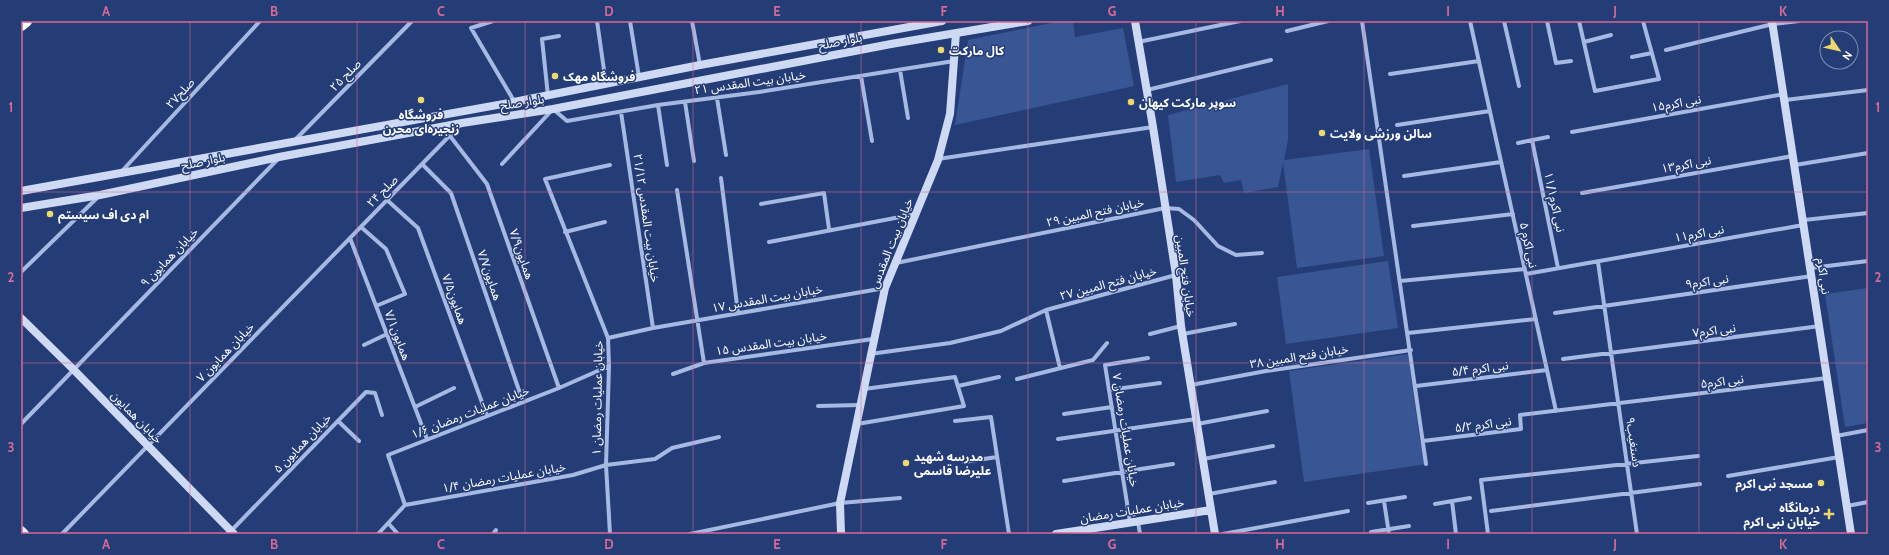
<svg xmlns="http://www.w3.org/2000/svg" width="1889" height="555" font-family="Cabin,'Noto Sans Arabic',sans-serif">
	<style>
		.green { fill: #385594 }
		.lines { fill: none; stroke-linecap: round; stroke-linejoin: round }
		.street { stroke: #a6b9e3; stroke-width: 4 }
		.secondary { stroke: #ced9f3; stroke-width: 8 }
		.primary { stroke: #e5eafc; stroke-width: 10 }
		.highway { stroke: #fff; stroke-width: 12 }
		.grid { fill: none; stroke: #d76994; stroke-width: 1; stroke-opacity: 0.55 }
		.poi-dot { fill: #ecd86b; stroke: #253d77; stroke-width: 1.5 }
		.labels { text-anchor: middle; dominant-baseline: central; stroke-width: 3; stroke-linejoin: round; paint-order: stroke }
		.street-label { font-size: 12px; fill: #fff; stroke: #253d77 }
		.poi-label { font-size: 12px; font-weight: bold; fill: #fff; stroke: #253d77; text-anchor: start }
		.neatline { fill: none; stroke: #d76994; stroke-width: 1.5 }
		.grid-label { font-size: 13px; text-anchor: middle; font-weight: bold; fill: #d76994 }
	</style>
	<rect width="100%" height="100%" fill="#253d77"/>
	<path class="green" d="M 1061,21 L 1073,21 L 1075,37 L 1123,28 L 1134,86 L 955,125 L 968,40 Z
		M 1288,84 L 1288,140 L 1284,160 L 1369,149 L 1384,256 L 1297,268 L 1283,163 L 1278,187 L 1244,193 L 1241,180 L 1224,183 L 1220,175 L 1176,182 L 1168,115 Z
		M 1388,261 L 1398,328 L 1286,344 L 1277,277 Z
		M 1868,288 L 1868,423 L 1845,427 L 1825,294 Z
		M 1408,354 L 1420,442 L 1424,442 L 1427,464 L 1304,482 L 1289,371 Z"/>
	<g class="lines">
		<path class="street" d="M 493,21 L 471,28 L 514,101
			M 597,21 L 606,84
			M 630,21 L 639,77
			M 692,21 L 700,65
			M 1362,21 L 1426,464
			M 1470,21 L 1556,411
			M 1504,21 L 1519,86
			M 1547,21 L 1556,63 L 1571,61
			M 1579,21 L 1595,91 L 1659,79 L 1643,21
			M 1287,31 L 1328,21
			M 1138,42 L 1240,21
			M 1584,42 L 1611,35
			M 1666,50 L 1773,24 L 1799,21
			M 1632,57 L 1652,53
			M 900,70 L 908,118
			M 1390,74 L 1479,61
			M 861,76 L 872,141
			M 1147,90 L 1271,60
			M 548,96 L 542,39 L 559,36
			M 717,98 L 726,155
			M 1785,100 L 1868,90
			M 685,102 L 694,161
			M 658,105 L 667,165
			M 621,112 L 653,328
			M 1397,125 L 1490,111
			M 1572,132 L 1784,94
			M 450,136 L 487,184 L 559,388
			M 296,139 L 412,21
			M 1532,140 L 1558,268
			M 1518,143 L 1548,137
			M 938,159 L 1153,127
			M 422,164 L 451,193 L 523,402
			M 502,164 L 553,109 L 567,121 L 658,105 L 759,92 L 954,61
			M 1795,165 L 1868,153
			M 122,171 L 260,21
			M 1404,176 L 1501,162
			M 721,178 L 738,313
			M 677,190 L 704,363
			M 1582,193 L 1793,156
			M 387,200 L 418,228 L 487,416
			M 761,204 L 824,193 L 829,229
			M 1804,220 L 1868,213
			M 1413,226 L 1513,214
			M 361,227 L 386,249 L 405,294 L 376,306
			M 565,232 L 605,222
			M 350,238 L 427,439
			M 769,242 L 916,214
			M 1598,262 L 1637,534
			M 896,263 L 1165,208 L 1179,209 L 1194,220 L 1218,246 L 1236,255 L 1262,253
			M 1811,268 L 1868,261
			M 21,272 L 98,197
			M 1526,274 L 1803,225
			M 1400,281 L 1525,269
			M 1046,310 L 1060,368
			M 1555,313 L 1812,276
			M 1408,333 L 1536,319
			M 1150,334 L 1181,326
			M 1183,334 L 1235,324
			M 608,338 L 653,328 L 885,288
			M 364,345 L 387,334
			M 870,354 L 950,343 L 1001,331 L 1046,310 L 1176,275
			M 1563,359 L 1820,326
			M 673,374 L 704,363 L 873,339
			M 1017,379 L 1093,360 L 1107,343
			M 1191,385 L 1266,371 L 1411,350
			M 958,386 L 999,377
			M 1416,386 L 1547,370
			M 1109,390 L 1160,383
			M 818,406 L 860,405
			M 415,407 L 454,388
			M 1064,414 L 1112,407
			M 338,421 L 359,441
			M 955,421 L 991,417 L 1009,534
			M 21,424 L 278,159
			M 857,424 L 964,406 L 955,377 L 864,389
			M 1197,424 L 1267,411
			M 1836,436 L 1868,430
			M 1058,439 L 1196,419
			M 1423,441 L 1521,429 L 1520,415 L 1827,378
			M 1203,459 L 1273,446
			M 964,462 L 997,457
			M 1728,476 L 1839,457
			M 1064,481 L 1173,464
			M 1209,494 L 1275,482
			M 1384,501 L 1389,534
			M 1452,501 L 1456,534
			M 1368,503 L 1405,497
			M 1435,504 L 1470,498
			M 405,505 L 573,475 L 606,465 L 655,459 L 672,448 L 719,437
			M 405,505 L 388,455 L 559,388 L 609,366
			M 1847,506 L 1868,502
			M 1491,511 L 1700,484
			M 1130,522 L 1105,365 L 1148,358
			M 1138,522 L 1140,534
			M 388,523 L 398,534
			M 1371,532 L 1409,526
			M 62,534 L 460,125
			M 228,534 L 366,392 L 375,393 L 382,415
			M 378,534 L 405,505
			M 493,534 L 496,530
			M 610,534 L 606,465 L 609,366 L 608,338 L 545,179 L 610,165
			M 690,534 L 840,503 L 900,498
			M 1223,534 L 1348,511
			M 1488,534 L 1481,480 L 1698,456"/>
		<path class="secondary" d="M 1135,21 L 1153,127 L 1176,275 L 1181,326 L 1215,534
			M 1772,21 L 1851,534
			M 21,191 L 514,102 L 700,65 L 942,21
			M 21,208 L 100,195 L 279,157 L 462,123 L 553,109 L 891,44 L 1028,21
			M 21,318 L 74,370 L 234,534
			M 841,534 L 840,503 L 885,288 L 938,160 L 950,114 L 956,33
			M 1056,534 L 1211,510"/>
		<path class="primary" d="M 21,531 L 24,534"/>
		<path class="highway" d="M 21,25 L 26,21"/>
	</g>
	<path class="grid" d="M 190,21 L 190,534M 357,21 L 357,534M 525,21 L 525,534M 693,21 L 693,534M 861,21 L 861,534M 1028,21 L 1028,534M 1196,21 L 1196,534M 1364,21 L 1364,534M 1532,21 L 1532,534M 1699,21 L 1699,534M 21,192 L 1868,192M 21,363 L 1868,363"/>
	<g class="poi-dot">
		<circle cx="941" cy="50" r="4"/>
		<circle cx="555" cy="76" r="4"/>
		<circle cx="421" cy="100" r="4"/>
		<circle cx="1131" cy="102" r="4"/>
		<circle cx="1322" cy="133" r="4"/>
		<circle cx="50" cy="214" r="4"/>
		<circle cx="906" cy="463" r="4"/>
		<circle cx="1821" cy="483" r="4"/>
		<path d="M1827 508h4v4h4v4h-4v4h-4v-4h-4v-4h4z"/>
	</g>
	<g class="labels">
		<g class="street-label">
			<text transform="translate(840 41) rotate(-11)">بلوار صلح</text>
			<text transform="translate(345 75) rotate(-46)">صلح ۲۵</text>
			<text transform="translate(750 82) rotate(-8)">خیابان بیت المقدس ۲۱</text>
			<text transform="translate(180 93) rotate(-48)">صلح۲۷</text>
			<text transform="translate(522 102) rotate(-9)">بلوار صلح</text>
			<text transform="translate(1676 103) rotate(-10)">نبی اکرم۱۵</text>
			<text transform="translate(203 161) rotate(-12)">بلوار صلح</text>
			<text transform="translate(1686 164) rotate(-10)">نبی اکرم۱۳</text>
			<text transform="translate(382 191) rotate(-46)">صلح ۲۴</text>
			<text transform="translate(1555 202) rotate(78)">نبی اکرم۱۱/۱</text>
			<text transform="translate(1095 212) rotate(-12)">خیابان فتح المبین ۲۹</text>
			<text transform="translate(647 218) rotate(82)">خیابان بیت المقدس ۲۱/۱۲</text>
			<text transform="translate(1699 233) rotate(-10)">نبی اکرم۱۱</text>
			<text transform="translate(891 243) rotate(-68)">خیابان بیت المقدس</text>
			<text transform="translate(1529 245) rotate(78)">نبی اکرم ۵</text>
			<text transform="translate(522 254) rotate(71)">همایون۷/۹</text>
			<text transform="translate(169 257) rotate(-46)">خیابان همایون ۹</text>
			<text transform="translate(490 275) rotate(71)">همایون۷/۷</text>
			<text transform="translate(1186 276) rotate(82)">خیابان فتح المبین</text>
			<text transform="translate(1824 276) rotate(82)">نبی اکرم</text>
			<text transform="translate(1707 281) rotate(-8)">نبی اکرم۹</text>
			<text transform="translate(1108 283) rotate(-15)">خیابان فتح المبین ۲۷</text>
			<text transform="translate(767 298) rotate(-10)">خیابان بیت المقدس ۱۷</text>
			<text transform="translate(455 299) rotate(70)">همایون۷/۵</text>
			<text transform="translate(1714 330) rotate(-7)">نبی اکرم۷</text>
			<text transform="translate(398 335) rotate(69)">همایون۷/۱</text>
			<text transform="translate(771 343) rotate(-8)">خیابان بیت المقدس ۱۵</text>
			<text transform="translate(225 352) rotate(-46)">خیابان همایون ۷</text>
			<text transform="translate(1299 356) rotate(-9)">خیابان فتح المبین ۳۸</text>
			<text transform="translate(1480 368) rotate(-7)">نبی اکرم ۵/۴</text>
			<text transform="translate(1722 381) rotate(-7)">نبی اکرم۵</text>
			<text transform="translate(597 398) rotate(-89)">خیابان عملیات رمضان ۱</text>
			<text transform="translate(470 412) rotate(-21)">خیابان عملیات رمضان ۱/۶</text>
			<text transform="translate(137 417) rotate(46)">خیابان همایون</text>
			<text transform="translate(1483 424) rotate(-7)">نبی اکرم ۵/۲</text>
			<text transform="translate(1126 430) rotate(81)">خیابان عملیات رمضان ۷</text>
			<text transform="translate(1634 442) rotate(82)">دستغیب۹</text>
			<text transform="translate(302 443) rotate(-46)">خیابان همایون ۵</text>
			<text transform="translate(504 477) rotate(-10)">خیابان عملیات رمضان ۱/۴</text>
			<text transform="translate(1132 510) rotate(-9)">خیابان عملیات رمضان</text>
		</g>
		<g class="poi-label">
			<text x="949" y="50">کال مارکت</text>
			<text x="563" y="76">فروشگاه مهک</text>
			<text x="1139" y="102">سوپر مارکت کیهان</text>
			<text x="421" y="114" text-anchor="middle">فروشگاه<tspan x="421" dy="14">زنجیره‌ای محرن</tspan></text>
			<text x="1330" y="133">سالن ورزشی ولایت</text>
			<text x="58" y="214">ام دی اف سیستم</text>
			<text x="914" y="456">مدرسه شهید<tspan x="914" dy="14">علیرضا قاسمی</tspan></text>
			<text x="1813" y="483" text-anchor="end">مسجد نبی اکرم</text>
			<text x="1820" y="507" text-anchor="end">درمانگاه<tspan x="1820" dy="14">خیابان نبی اکرم</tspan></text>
		</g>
	</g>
	<rect width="1889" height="555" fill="none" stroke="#253d77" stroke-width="44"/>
	<g transform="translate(1839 50) rotate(124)"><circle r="19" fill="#253d77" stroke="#7c8bad"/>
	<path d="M0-3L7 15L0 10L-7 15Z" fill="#ecd86b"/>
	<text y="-6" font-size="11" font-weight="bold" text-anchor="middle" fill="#ffffff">N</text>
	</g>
	<rect x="22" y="22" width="1845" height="511" class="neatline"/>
	<g class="grid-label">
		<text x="106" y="16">A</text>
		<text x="274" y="16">B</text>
		<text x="441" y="16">C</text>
		<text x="609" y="16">D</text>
		<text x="777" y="16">E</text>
		<text x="944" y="16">F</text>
		<text x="1112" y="16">G</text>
		<text x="1280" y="16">H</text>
		<text x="1448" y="16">I</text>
		<text x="1615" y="16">J</text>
		<text x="1783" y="16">K</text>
		<text x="11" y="112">1</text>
		<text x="1878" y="112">1</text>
		<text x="11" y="282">2</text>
		<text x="1878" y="282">2</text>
		<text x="11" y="452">3</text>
		<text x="1878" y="452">3</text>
		<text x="106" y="549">A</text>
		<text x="274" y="549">B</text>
		<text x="441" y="549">C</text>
		<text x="609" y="549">D</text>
		<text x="777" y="549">E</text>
		<text x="944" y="549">F</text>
		<text x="1112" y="549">G</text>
		<text x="1280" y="549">H</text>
		<text x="1448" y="549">I</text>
		<text x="1615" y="549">J</text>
		<text x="1783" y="549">K</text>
	</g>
</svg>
